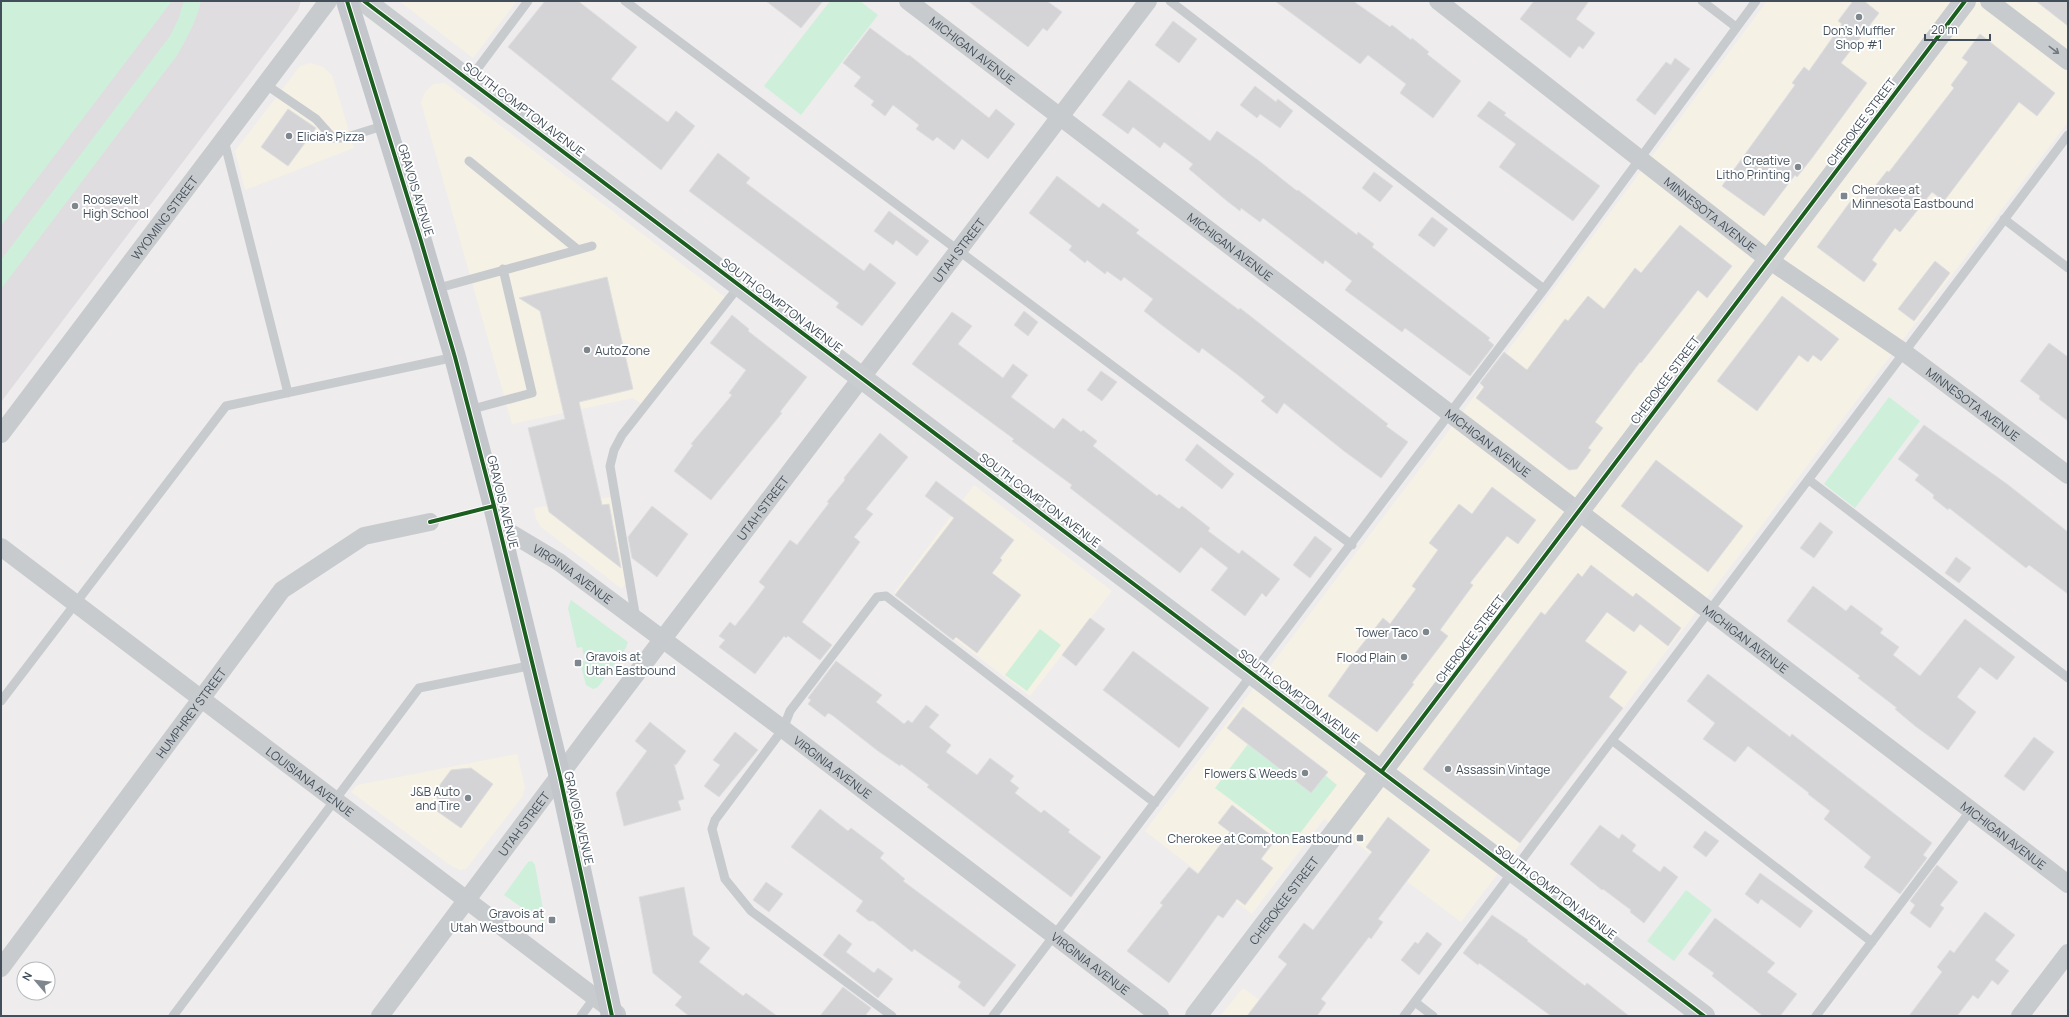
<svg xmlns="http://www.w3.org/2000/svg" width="2069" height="1017" font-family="Manrope,sans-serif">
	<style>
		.commercial { fill: #f6f1e5 }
		.education { fill: #dfdddf }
		.green { fill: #cef0da }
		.building { fill: #d4d4d7; stroke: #dfdedf }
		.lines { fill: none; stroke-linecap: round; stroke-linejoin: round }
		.lane { stroke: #c8cbce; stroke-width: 9 }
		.street { stroke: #c8cbce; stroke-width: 18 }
		.secondary { stroke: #c9cdd0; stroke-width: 22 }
		.primary { stroke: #c3c7cc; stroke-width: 22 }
		.cycleway-casing { stroke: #fff; stroke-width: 6 }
		.cycleway { stroke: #1b5e20; stroke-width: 4 }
		.oneway { stroke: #717a83 }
		.poi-dot { fill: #7e868e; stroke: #fff; stroke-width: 1.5 }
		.labels { text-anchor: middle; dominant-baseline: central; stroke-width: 4; stroke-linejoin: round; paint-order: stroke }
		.poi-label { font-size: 12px; fill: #424f5b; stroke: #fff; text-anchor: end }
		.street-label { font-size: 12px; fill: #424f5b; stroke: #fff }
	</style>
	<rect width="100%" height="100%" fill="#eeecec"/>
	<path class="commercial" d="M 399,1 L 517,1 L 473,58 Z
		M 1767,1 L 2068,1 L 2068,122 L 1461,922 L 1324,819 L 1252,914 L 1145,831 L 1444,437 Z
		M 311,63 L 323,67 L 332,75 L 354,148 L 245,190 L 235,151 L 300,66 Z
		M 445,83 L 725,297 L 641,404 L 633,398 L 512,424 L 421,102 L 425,92 L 434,84 Z
		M 974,485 L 1112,591 L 1030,696 L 894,593 Z
		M 612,497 L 626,583 L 622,589 L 541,527 L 536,519 L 534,508 Z
		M 517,754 L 525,787 L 522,797 L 466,869 L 460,870 L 450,865 L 351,792 L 357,785 Z
		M 1243,988 L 1281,1016 L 1220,1016 Z"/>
	<path class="education" d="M 1,1 L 301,1 L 298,10 L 1,402 Z"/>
	<path class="green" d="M 1,1 L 172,1 L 1,226 Z
		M 184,1 L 201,1 C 197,20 187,37 178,54 L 1,289 L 1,260 L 170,36 L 178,20 Z
		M 830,1 L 860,1 L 878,15 L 801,115 L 764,86 Z
		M 1889,397 L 1920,421 L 1855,508 L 1824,484 Z
		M 571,600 L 628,642 L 626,648 L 598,687 L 593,689 L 586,685 L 580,662 L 585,661 L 582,647 L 577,648 L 568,608 Z
		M 1040,629 L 1061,645 L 1027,691 L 1005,675 Z
		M 1248,744 L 1311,793 L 1325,775 L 1337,785 L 1291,845 L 1215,788 Z
		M 532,861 L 535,865 L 545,920 L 542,922 L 504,895 L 528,862 Z
		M 1686,890 L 1712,910 L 1674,961 L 1647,941 Z"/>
	<path class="building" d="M 545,1 L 578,1 L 637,47 L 611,79 L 666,121 L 668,122 L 676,111 L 695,126 L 661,170 L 508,47 Z
		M 766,1 L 823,1 L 801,28 Z
		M 968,1 L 1047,1 L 1062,12 L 1047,31 L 1043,28 L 1028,47 Z
		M 1275,1 L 1353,1 L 1390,27 L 1392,25 L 1411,40 L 1412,38 L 1429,52 L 1427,54 L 1461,81 L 1433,118 L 1400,93 L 1406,84 L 1368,55 L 1360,64 Z
		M 1534,1 L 1589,1 L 1576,19 L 1595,33 L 1583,49 L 1579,46 L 1570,58 L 1520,19 Z
		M 1853,1 L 1864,1 L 1879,13 L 1841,63 L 1867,83 L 1812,158 L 1797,177 L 1795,175 L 1764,216 L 1722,186 L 1795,85 L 1792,83 L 1804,67 L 1809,71 L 1842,24 L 1838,21 Z
		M 2036,1 L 2068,1 L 2068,26 Z
		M 1173,21 L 1197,39 L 1179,63 L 1155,45 Z
		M 870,28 L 908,56 L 909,55 L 989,118 L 996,109 L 1015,124 L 988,159 L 962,139 L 954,150 L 937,137 L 933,141 L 916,129 L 919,125 L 893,105 L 885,116 L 871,105 L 874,101 L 854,86 L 861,77 L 843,63 Z
		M 1980,34 L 2055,93 L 2037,116 L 2019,102 L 1944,201 L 1932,192 L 1900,232 L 1895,228 L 1872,260 L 1877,264 L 1864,282 L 1817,247 L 1853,198 L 1861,204 L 1887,171 L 1889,172 L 1954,88 L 1951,85 L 1968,62 L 1962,58 Z
		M 1675,58 L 1690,69 L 1655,115 L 1636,100 L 1666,62 L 1671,65 Z
		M 1129,80 L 1210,141 L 1217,131 L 1258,160 L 1297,191 L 1298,190 L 1357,235 L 1358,232 L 1374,244 L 1372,247 L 1490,338 L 1488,340 L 1494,345 L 1470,376 L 1405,328 L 1402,332 L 1345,290 L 1352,281 L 1325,260 L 1323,264 L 1263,218 L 1260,222 L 1241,208 L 1240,211 L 1227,201 L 1189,169 L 1193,164 L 1164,142 L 1160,148 L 1133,127 L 1128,134 L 1102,115 Z
		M 1255,86 L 1276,102 L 1278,99 L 1293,111 L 1280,128 L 1260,114 L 1257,118 L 1240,105 Z
		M 1489,101 L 1506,113 L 1504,115 L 1600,186 L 1573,221 L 1499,167 L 1516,144 L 1477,116 Z
		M 288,109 L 316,128 L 288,166 L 261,147 Z
		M 718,153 L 750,178 L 746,183 L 864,271 L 870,263 L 896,283 L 862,326 L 836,307 L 839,303 L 689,191 Z
		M 1374,172 L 1393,186 L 1380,202 L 1362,188 Z
		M 1057,176 L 1099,208 L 1103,203 L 1139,230 L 1136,233 L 1239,310 L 1240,308 L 1388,424 L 1386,426 L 1408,442 L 1381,478 L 1344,451 L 1284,403 L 1277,414 L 1261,401 L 1265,397 L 1238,375 L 1202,348 L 1199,353 L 1163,326 L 1144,311 L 1153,299 L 1124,277 L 1121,281 L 1107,271 L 1105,274 L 1087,260 L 1085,263 L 1069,250 L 1072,246 L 1029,213 Z
		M 889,211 L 929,241 L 917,256 L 896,240 L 893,245 L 874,231 Z
		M 1432,217 L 1448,229 L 1434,247 L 1418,235 Z
		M 1680,225 L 1732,266 L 1707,298 L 1698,290 L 1641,363 L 1640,362 L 1595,422 L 1603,428 L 1588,448 L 1591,450 L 1577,469 L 1569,470 L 1476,398 L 1484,387 L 1480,383 L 1504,352 L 1527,370 L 1565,319 L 1568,321 L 1588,296 L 1604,309 L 1635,268 L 1641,273 Z
		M 1935,261 L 1950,273 L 1914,321 L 1898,309 Z
		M 607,277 L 633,389 L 579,402 L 602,505 L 609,504 L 621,568 L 549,512 L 528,428 L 565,419 L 540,311 L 519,298 Z
		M 1782,296 L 1839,339 L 1821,361 L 1813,355 L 1808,362 L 1799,355 L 1757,411 L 1717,381 Z
		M 1024,311 L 1038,322 L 1028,336 L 1014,325 Z
		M 952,312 L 972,326 L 958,344 L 1003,378 L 1013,364 L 1028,375 L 1011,397 L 1054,429 L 1063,418 L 1081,432 L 1083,430 L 1097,441 L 1093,446 L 1157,496 L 1159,494 L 1179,509 L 1182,506 L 1210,528 L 1208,531 L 1239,554 L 1242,550 L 1280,579 L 1266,597 L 1262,593 L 1245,616 L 1211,590 L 1228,568 L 1201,547 L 1180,573 L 1070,488 L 1072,485 L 1012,441 L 1014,439 L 999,428 L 912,364 Z
		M 732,315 L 749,329 L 748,331 L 807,377 L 780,412 L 782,413 L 711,500 L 674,471 L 693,445 L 691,444 L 732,395 L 729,393 L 746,370 L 710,343 Z
		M 2049,343 L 2068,357 L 2068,421 L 2039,399 L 2040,396 L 2020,381 Z
		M 1101,371 L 1117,382 L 1102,401 L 1087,390 Z
		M 1924,425 L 2007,484 L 2068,532 L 2068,594 L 2029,565 L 2026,568 L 1949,508 L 1948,510 L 1933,498 L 1934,495 L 1915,480 L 1919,475 L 1898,459 Z
		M 880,433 L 908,457 L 866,509 L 873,514 L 854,537 L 860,542 L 802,622 L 832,645 L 820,660 L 788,636 L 786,638 L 784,636 L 755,674 L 719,647 L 725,640 L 719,636 L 730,622 L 735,626 L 747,611 L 765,587 L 759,582 L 790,540 L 797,545 L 829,503 L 827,502 L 845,480 L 844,478 Z
		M 1197,444 L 1234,474 L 1222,489 L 1185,460 Z
		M 1656,460 L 1743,526 L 1708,572 L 1621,506 Z
		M 936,481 L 1014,540 L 1000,558 L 1002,560 L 992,573 L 1021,595 L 977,653 L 956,637 L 953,640 L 895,595 L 954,518 L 925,496 Z
		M 1492,487 L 1536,520 L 1518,544 L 1507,536 L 1470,583 L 1473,585 L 1440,630 L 1448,636 L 1412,683 L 1414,684 L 1377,732 L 1328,696 L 1355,658 L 1353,656 L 1383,618 L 1390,624 L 1416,589 L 1412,586 L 1438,550 L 1429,543 L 1459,504 L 1472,514 Z
		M 652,506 L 688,534 L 657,577 L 632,558 L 628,537 Z
		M 1820,522 L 1833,532 L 1814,558 L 1800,548 Z
		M 1315,536 L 1332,549 L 1310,578 L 1293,565 Z
		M 1956,557 L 1971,568 L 1959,583 L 1945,573 Z
		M 1591,565 L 1633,597 L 1636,593 L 1681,628 L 1668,646 L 1640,624 L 1634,632 L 1607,612 L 1585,641 L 1627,672 L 1609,697 L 1623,708 L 1520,843 L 1423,769 L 1541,612 L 1545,615 L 1578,573 L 1582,577 Z
		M 1813,586 L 1846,611 L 1851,605 L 1883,629 L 1880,633 L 1899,647 L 1893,655 L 1920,676 L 1965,619 L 2015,657 L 1997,680 L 1980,667 L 1957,697 L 1976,712 L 1948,750 L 1915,726 L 1895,709 L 1897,708 L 1858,678 L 1860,676 L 1787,621 Z
		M 1090,618 L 1105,629 L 1076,666 L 1062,655 Z
		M 1133,651 L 1209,708 L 1179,748 L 1103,690 Z
		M 836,661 L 882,695 L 876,702 L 904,724 L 908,720 L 912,723 L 926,705 L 939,715 L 929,727 L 951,745 L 946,752 L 977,775 L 990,758 L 1014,776 L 1010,781 L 1019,788 L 1015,793 L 1041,813 L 1044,810 L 1070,830 L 1068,832 L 1101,857 L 1071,897 L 927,787 L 929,785 L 901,764 L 900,766 L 878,751 L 832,715 L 828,713 L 825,717 L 808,704 L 811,700 L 808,698 Z
		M 1708,674 L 1790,737 L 1792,734 L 1932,843 L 1923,855 L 1927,858 L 1900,894 L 1864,867 L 1871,857 L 1824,819 L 1830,811 L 1808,794 L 1809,793 L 1748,746 L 1735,762 L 1703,739 L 1715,723 L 1687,701 Z
		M 1243,707 L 1328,772 L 1311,793 L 1227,728 Z
		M 650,722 L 686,751 L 676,765 L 674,764 L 684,799 L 678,801 L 681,810 L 624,826 L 616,793 L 647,751 L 635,741 Z
		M 735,732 L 758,750 L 719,797 L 704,786 L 720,765 L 713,760 Z
		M 2034,737 L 2054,752 L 2024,791 L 2004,776 Z
		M 471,768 L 493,784 L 461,828 L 431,807 L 438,798 L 433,794 L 451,770 Z
		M 1232,805 L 1276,839 L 1261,859 L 1273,868 L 1245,905 L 1237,899 L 1223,918 L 1218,915 L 1169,983 L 1127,951 L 1163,905 L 1160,903 L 1189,867 L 1198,874 L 1230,832 L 1218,823 Z
		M 820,809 L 848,831 L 851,828 L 884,853 L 880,858 L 905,879 L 903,881 L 1016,965 L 984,1007 L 958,987 L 961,982 L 914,949 L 912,952 L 873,921 L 869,921 L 856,911 L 863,901 L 791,847 Z
		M 1388,817 L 1430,850 L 1378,919 L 1383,922 L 1371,939 L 1369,937 L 1321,999 L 1326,1003 L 1317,1016 L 1247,1016 L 1287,964 L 1278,957 L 1304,923 L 1313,930 L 1372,852 L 1366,847 Z
		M 1600,825 L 1619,839 L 1622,834 L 1636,845 L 1632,851 L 1660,872 L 1664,866 L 1678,877 L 1644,923 L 1630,912 L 1631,910 L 1603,889 L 1602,890 L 1570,864 Z
		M 1705,831 L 1719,841 L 1706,857 L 1693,847 Z
		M 1937,865 L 1958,882 L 1940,905 L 1944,908 L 1930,928 L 1910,913 L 1915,905 L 1910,901 Z
		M 1760,873 L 1813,911 L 1800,928 L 1761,899 L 1758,904 L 1745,894 Z
		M 766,882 L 783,894 L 769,912 L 753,900 Z
		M 684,887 L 693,935 L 710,948 L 699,962 L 743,996 L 746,993 L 777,1016 L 689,1016 L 675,1005 L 682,997 L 653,973 L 639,897 Z
		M 1985,912 L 2015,935 L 1995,960 L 2009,971 L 1998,985 L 1992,980 L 1978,999 L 1973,995 L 1957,1016 L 1909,1016 L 1942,972 L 1937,967 L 1950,950 L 1954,953 Z
		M 1492,915 L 1528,940 L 1527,941 L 1585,986 L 1587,983 L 1629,1016 L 1551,1016 L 1479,963 L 1478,965 L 1463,953 Z
		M 1715,918 L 1775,963 L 1767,972 L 1797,994 L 1780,1016 L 1763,1016 L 1712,976 L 1714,973 L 1688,954 Z
		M 1427,932 L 1442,944 L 1419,975 L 1401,960 L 1415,942 L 1418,944 Z
		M 839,934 L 852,944 L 846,952 L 874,973 L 878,968 L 893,979 L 878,998 L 823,955 Z
		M 843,987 L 871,1008 L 865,1016 L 820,1016 Z"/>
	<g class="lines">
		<path class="lane" d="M 625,1 L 1352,545
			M 1170,1 L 1544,289
			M 1702,1 L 1736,27
			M 469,80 L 528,1
			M 265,84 L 316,119 L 333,138 L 344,138 L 386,125
			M 224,140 L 288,393
			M 469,161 L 577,249
			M 2004,219 L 2068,268
			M 435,289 L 592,246
			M 469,410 L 532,393 L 503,269
			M 1809,480 L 2068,678
			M 636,619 L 610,466 L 614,450 L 622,435 L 740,285
			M 1,701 L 226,406 L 455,357
			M 1613,741 L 1872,942
			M 1415,1002 L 1433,1016
			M 173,1016 L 419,688 L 533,665
			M 581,1016 L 595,997
			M 892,1016 L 751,911 L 725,879 L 712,829 L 715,820 L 783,729 L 790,711 L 877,597 L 886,596 L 1155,803
			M 993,1016 L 1544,289 L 1756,1
			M 1404,1016 L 2068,135
			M 1816,1016 L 1971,810"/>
		<g class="street">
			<path id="s1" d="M 908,1 L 2068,884"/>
			<path id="s2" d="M 1438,1 L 1769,260 L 1905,353 L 2068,475"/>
			<path d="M 1989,1 L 2068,61"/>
			<path id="s3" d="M 1,434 L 328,1"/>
			<path id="s4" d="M 499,526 L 559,562 L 783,729 L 1160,1016"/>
			<path id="s5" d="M 1,547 L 617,1014"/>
			<path id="s6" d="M 1,968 L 282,590 L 364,536 L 430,522"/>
			<path id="s7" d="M 380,1016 L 592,732 L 1148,1"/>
			<path d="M 2020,1016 L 2068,953"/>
		</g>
		<g class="secondary">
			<path d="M 364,1 L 1704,1016"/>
			<path id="s8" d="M 1196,1016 L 1965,1"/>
		</g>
		<path class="primary" d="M 347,1 L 421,241 L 455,357 L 494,506 L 560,777 L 612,1016"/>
		<defs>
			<path id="cycleway" d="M 347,1 L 421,241 L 455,357 L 494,506 L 560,777 L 612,1016
				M 364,1 L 1704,1016
				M 430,522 L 494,506
				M 1382,771 L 1965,1"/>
		</defs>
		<use href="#cycleway" class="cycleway-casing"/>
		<use href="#cycleway" class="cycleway"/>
	</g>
	<defs><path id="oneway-shaft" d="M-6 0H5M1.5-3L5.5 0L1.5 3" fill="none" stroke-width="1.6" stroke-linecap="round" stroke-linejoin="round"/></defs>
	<use class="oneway" href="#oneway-shaft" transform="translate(2054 50) rotate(37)"/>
	<g class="poi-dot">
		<circle cx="1859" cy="17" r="4"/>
		<circle cx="289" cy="136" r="4"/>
		<circle cx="1798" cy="167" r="4"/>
		<rect x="1840" y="192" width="8" height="8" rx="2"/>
		<circle cx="75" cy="206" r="4"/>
		<circle cx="587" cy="350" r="4"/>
		<circle cx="1426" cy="632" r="4"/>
		<circle cx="1404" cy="657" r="4"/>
		<rect x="574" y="659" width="8" height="8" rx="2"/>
		<circle cx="1448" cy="769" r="4"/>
		<circle cx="1305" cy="773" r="4"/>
		<circle cx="468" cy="798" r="4"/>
		<rect x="1356" y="834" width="8" height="8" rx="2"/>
		<rect x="548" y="916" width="8" height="8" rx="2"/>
	</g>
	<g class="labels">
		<g class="poi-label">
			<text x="1859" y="30" text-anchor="middle">Don's Muffler<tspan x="1859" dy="14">Shop #1</tspan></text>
			<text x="297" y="136" text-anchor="start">Elicia's Pizza</text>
			<text x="1790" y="160">Creative<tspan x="1790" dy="14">Litho Printing</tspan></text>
			<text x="1852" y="189" text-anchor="start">Cherokee at<tspan x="1852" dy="14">Minnesota Eastbound</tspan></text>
			<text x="83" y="199" text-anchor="start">Roosevelt<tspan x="83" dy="14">High School</tspan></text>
			<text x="595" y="350" text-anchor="start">AutoZone</text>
			<text x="1418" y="632">Tower Taco</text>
			<text x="586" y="656" text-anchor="start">Gravois at<tspan x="586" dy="14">Utah Eastbound</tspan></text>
			<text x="1396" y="657">Flood Plain</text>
			<text x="1456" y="769" text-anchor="start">Assassin Vintage</text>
			<text x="1297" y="773">Flowers &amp; Weeds</text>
			<text x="460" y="791">J&amp;B Auto<tspan x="460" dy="14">and Tire</tspan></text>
			<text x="1352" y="838">Cherokee at Compton Eastbound</text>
			<text x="544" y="913">Gravois at<tspan x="544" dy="14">Utah Westbound</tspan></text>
		</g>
		<g class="street-label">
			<text stroke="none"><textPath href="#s1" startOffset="81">MICHIGAN AVENUE</textPath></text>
			<text transform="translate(524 109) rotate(37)">SOUTH COMPTON AVENUE</text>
			<text transform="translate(1861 122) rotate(-53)">CHEROKEE STREET</text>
			<text transform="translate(416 190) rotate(73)">GRAVOIS AVENUE</text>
			<text stroke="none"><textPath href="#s2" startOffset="346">MINNESOTA AVENUE</textPath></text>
			<text stroke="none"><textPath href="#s3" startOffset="271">WYOMING STREET</textPath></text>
			<text stroke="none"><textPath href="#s1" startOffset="405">MICHIGAN AVENUE</textPath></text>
			<text stroke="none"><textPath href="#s7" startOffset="960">UTAH STREET</textPath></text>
			<text transform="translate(782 305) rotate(37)">SOUTH COMPTON AVENUE</text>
			<text transform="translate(1665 380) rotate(-53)">CHEROKEE STREET</text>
			<text stroke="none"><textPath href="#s2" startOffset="670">MINNESOTA AVENUE</textPath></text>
			<text stroke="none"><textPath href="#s1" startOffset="729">MICHIGAN AVENUE</textPath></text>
			<text transform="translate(1040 500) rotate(37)">SOUTH COMPTON AVENUE</text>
			<text transform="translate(503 502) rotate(76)">GRAVOIS AVENUE</text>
			<text stroke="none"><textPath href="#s7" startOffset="636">UTAH STREET</textPath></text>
			<text stroke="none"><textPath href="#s4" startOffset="88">VIRGINIA AVENUE</textPath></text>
			<text transform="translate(1470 639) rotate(-53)">CHEROKEE STREET</text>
			<text stroke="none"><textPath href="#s1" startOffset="1053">MICHIGAN AVENUE</textPath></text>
			<text transform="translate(1299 696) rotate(37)">SOUTH COMPTON AVENUE</text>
			<text stroke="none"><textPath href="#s6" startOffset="318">HUMPHREY STREET</textPath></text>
			<text stroke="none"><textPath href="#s4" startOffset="412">VIRGINIA AVENUE</textPath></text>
			<text stroke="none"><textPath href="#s5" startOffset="388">LOUISIANA AVENUE</textPath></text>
			<text transform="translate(579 818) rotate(77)">GRAVOIS AVENUE</text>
			<text stroke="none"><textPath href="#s7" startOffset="240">UTAH STREET</textPath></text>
			<text stroke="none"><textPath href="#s1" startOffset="1377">MICHIGAN AVENUE</textPath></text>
			<text transform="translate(1556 892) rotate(37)">SOUTH COMPTON AVENUE</text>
			<text stroke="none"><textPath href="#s8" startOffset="145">CHEROKEE STREET</textPath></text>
			<text stroke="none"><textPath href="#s4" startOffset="736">VIRGINIA AVENUE</textPath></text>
		</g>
	</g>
	<rect width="2069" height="1017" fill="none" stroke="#424f5b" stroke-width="4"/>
	<g transform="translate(36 981) rotate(298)"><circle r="19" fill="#ffffff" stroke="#b3b9bd"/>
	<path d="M0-3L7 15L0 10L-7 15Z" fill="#7e868e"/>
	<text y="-6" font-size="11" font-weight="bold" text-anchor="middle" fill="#424f5b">N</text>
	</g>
	<path d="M1925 34v6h65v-6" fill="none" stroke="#424f5b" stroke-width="2"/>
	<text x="1931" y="34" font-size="12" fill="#424f5b" stroke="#ffffff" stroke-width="3" paint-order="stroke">20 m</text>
</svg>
